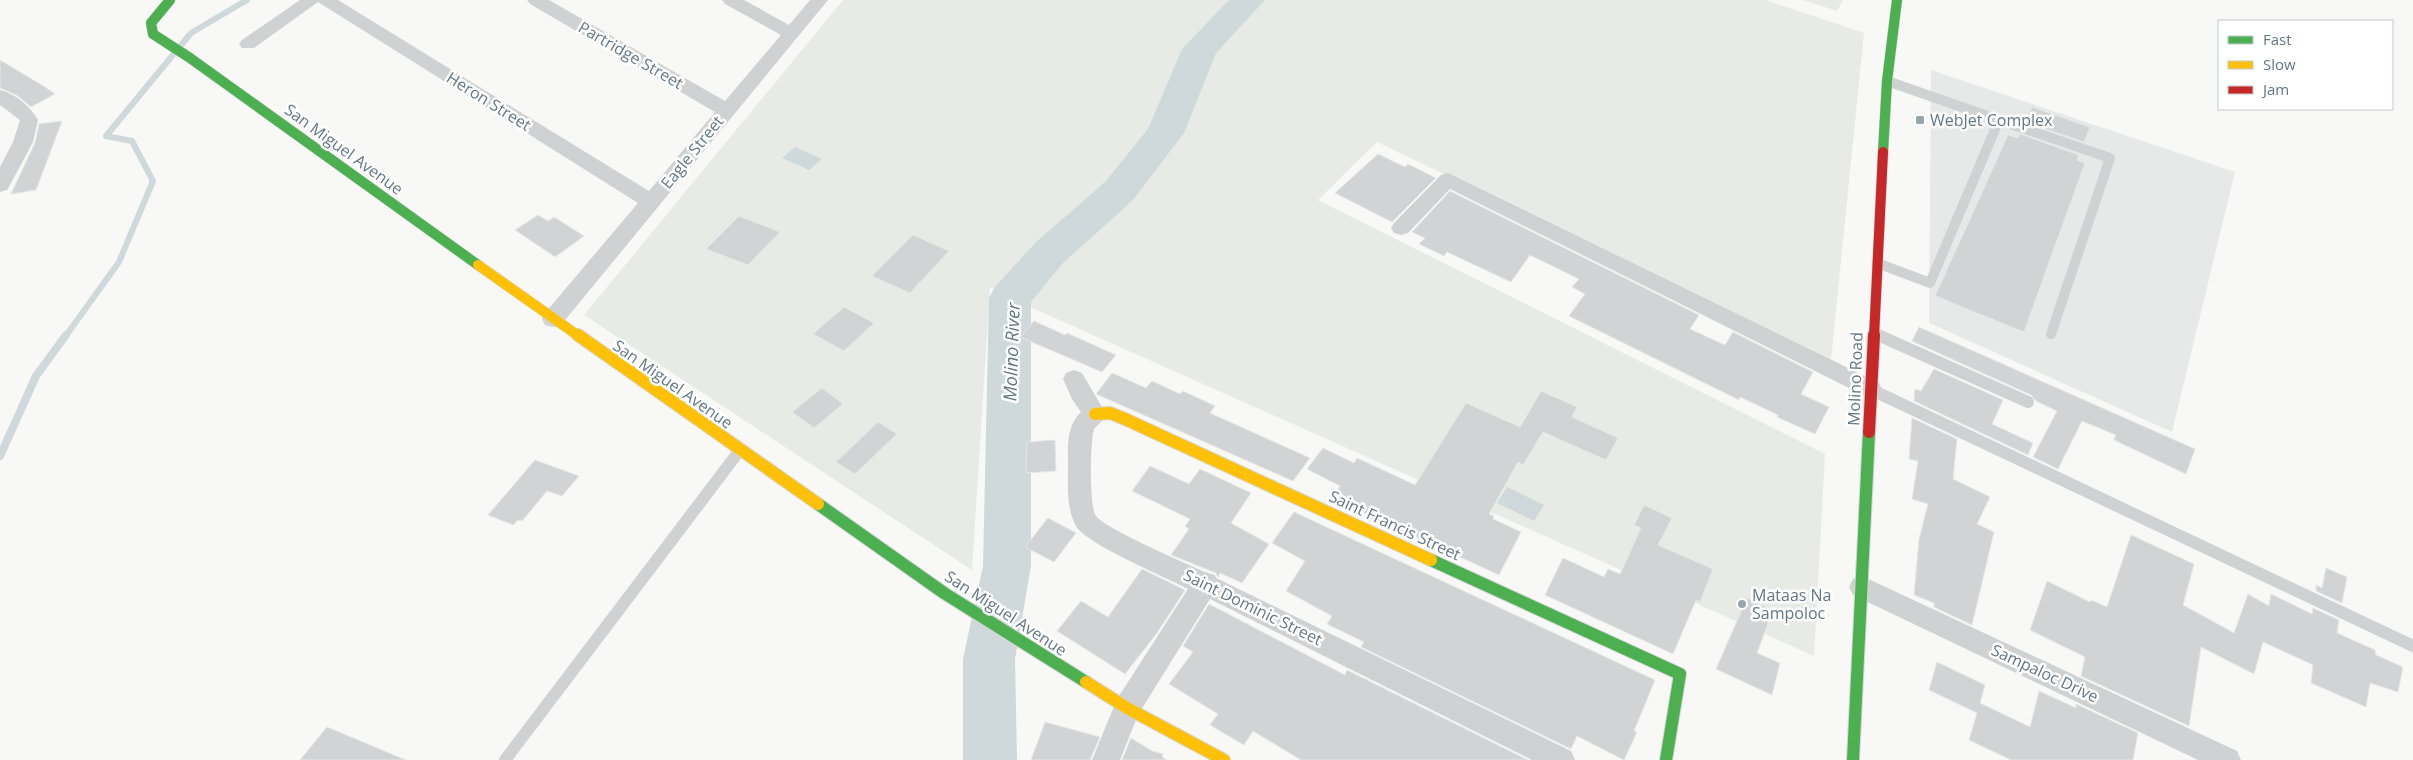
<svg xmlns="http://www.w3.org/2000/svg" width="2413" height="760" font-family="'Open Sans',sans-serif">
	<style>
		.built { fill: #e7e9e9 }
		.green { fill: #e8ebe5 }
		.water { fill: #cfd8db }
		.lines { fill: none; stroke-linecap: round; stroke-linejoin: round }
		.stream-far1 { stroke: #cfd8db; stroke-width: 6 }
		.stream { stroke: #cfd8db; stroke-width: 8 }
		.river { fill: #cfd8db; fill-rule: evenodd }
		.building { fill: #d1d3d4; stroke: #e7e7e6 }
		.fast-far1-casing { stroke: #d5d6d6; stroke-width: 11 }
		.fast-casing { stroke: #d5d6d6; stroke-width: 14 }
		.slow-far1-casing { stroke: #d5d6d6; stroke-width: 11 }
		.slow-casing { stroke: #d5d6d6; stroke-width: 14 }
		.jam-far1-casing { stroke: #d5d6d6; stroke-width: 11 }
		.jam-casing { stroke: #d5d6d6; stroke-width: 14 }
		.lane-far1 { stroke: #d0d1d2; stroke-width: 10 }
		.lane { stroke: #d0d1d2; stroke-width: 12 }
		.street { fill: #d0d1d2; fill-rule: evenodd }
		.fast-far1 { stroke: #4caf50; stroke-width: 10 }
		.fast { stroke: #4caf50; stroke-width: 12 }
		.slow-far1 { stroke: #ffc107; stroke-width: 10 }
		.slow { stroke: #ffc107; stroke-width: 12 }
		.jam-far1 { stroke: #c62828; stroke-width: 10 }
		.jam { stroke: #c62828; stroke-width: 12 }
		.poi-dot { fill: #96a4ac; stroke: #fff; stroke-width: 2 }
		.labels { text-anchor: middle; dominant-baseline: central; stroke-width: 5; stroke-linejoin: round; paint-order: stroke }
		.street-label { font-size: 16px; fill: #617784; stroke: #fff }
		.poi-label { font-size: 16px; fill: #617784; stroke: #fff; text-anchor: start }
		.water-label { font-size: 18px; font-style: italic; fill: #5c777e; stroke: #fff }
	</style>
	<rect width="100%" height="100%" fill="#f8f8f7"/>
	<path class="built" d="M 1931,70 L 2235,172 L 2172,432 L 1929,323 Z"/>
	<path class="green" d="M 843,0 L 1765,0 L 1864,33 L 1831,360 L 1377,142 L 1318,200 L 1825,454 L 1814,656 L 1010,298 L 990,287 L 972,570 L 584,315 Z
		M 1803,0 L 1843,0 L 1837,11 Z"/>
	<path class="water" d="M 795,147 L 822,159 L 809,170 L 782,158 Z
		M 1507,487 L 1544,505 L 1534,521 L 1497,503 Z"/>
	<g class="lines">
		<path class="stream-far1" d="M 65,337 L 119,262 L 153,181 L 132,141 L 106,136 L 191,33 L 247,0"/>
		<path class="stream" d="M 0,456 L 36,376 L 66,335"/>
		<path class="river" d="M 1229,0 L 1265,0 L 1216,53 L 1184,133 L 1133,200 L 1063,263 L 1031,302 L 1031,566 L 1015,659 L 1017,760 L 963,760 L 963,659 L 983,566 L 989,298 L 995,287 L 1035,243 L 1105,182 L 1148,129 L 1182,49 Z"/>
	</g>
	<path class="building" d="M 0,60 L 45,87 L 55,94 L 31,107 L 18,96 L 0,88 Z
		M 2032,107 L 2090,127 L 2084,142 L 2025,122 Z
		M 62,121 L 36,190 L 11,194 L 35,143 L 39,124 Z
		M 2020,134 L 2079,155 L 2077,160 L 2085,163 L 2024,332 L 1935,296 L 2008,135 L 2018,138 Z
		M 1378,154 L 1405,167 L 1408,164 L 1436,178 L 1392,222 L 1335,193 Z
		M 1450,191 L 1699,315 L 1690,329 L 1725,345 L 1733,332 L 1813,372 L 1801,394 L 1829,407 L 1815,434 L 1777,417 L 1778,415 L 1740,397 L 1739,400 L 1569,316 L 1585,294 L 1572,287 L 1579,279 L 1530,255 L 1511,282 L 1447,252 L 1444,256 L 1419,244 L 1425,238 L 1412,232 Z
		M 538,215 L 548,221 L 554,217 L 584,236 L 555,257 L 515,230 Z
		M 739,216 L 780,232 L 748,265 L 706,249 Z
		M 913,235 L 949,251 L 910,293 L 872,276 Z
		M 844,307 L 874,323 L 844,351 L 813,334 Z
		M 1034,321 L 1065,335 L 1067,333 L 1116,355 L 1102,372 L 1020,337 Z
		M 1919,327 L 2195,449 L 2186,474 L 2114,440 L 2116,435 L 2082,421 L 2058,469 L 2033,457 L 2057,411 L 2036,401 L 2031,395 L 1912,341 Z
		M 1934,369 L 2003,400 L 1992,424 L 2033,443 L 2028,455 L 1914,401 L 1915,389 L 1921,391 Z
		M 1112,373 L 1146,388 L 1152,381 L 1180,394 L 1183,391 L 1215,406 L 1210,413 L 1310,458 L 1293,481 L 1096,394 Z
		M 822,388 L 843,404 L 814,428 L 792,412 Z
		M 1541,391 L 1577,407 L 1572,417 L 1618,438 L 1606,460 L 1543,432 L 1523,465 L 1518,462 L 1489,514 L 1494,516 L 1493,519 L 1521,532 L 1499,575 L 1332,498 L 1340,486 L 1307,469 L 1323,448 L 1354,463 L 1357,458 L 1415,485 L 1466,403 L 1520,427 Z
		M 1912,418 L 1957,439 L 1953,479 L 1990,497 L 1977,524 L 1994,532 L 1972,625 L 1934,607 L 1934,603 L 1914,595 L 1919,539 L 1928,504 L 1912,499 L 1918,461 L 1909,459 Z
		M 878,422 L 897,434 L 855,474 L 836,462 Z
		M 1055,440 L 1056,471 L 1026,473 L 1027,442 Z
		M 535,460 L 579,476 L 562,496 L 547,491 L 522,521 L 518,520 L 513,525 L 488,515 Z
		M 1150,466 L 1189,484 L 1200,469 L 1251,493 L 1231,523 L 1269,544 L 1242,583 L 1220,573 L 1218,577 L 1216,573 L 1171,555 L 1189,529 L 1185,526 L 1190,519 L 1132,491 Z
		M 1644,505 L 1672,518 L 1658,545 L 1713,569 L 1700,602 L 1696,600 L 1673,654 L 1545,595 L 1563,558 L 1604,577 L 1608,569 L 1620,574 L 1641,528 L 1634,525 Z
		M 1294,512 L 1655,680 L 1634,731 L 1637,732 L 1624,760 L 1577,736 L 1571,749 L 1361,647 L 1364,642 L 1327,624 L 1332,616 L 1286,591 L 1305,561 L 1272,543 Z
		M 1048,518 L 1076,533 L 1054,562 L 1025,547 Z
		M 2131,535 L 2194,564 L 2183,605 L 2234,633 L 2248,594 L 2269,606 L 2271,594 L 2312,614 L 2313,608 L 2339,620 L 2337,633 L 2375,650 L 2376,655 L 2403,667 L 2398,692 L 2370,683 L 2366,707 L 2311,683 L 2313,665 L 2263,642 L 2254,674 L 2201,647 L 2189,726 L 2081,676 L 2085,657 L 2030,630 L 2047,581 L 2090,602 L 2091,600 L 2107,607 Z
		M 2326,568 L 2347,577 L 2342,603 L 2316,591 L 2316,585 L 2322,588 Z
		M 1142,569 L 1185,590 L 1157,633 L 1125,674 L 1057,631 L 1081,601 L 1108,617 Z
		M 1747,598 L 1773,610 L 1757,653 L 1780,663 L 1772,695 L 1716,669 Z
		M 1209,604 L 1345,675 L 1347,670 L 1528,760 L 1301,760 L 1253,731 L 1244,745 L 1210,725 L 1218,714 L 1169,684 L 1193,652 L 1183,646 Z
		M 1937,662 L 1985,685 L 1980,703 L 2030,727 L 2039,691 L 2076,708 L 2076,704 L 2138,733 L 2133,760 L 2011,760 L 1969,740 L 1977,713 L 1929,690 Z
		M 1045,722 L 1100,737 L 1090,760 L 1031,760 Z
		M 327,727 L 406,760 L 300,760 Z
		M 1131,738 L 1152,751 L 1163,754 L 1162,757 L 1167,760 L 1122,760 Z"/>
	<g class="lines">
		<defs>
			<path id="fast-far1" d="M 170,0 L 151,23 L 153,34 L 190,58 L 478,265
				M 1883,152 L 1887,81 L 1897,0"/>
			<path id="fast" d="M 818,504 L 944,593 L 1086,682
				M 1431,560 L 1680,674 L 1666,760
				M 1853,760 L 1869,432"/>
			<path id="slow-far1" d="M 478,265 L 580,337"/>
			<path id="slow" d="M 578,335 L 818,504
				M 1095,414 L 1110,413 L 1125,419 L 1431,560
				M 1086,682 L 1127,708 L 1224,760"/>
			<path id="jam-far1" d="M 1874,337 L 1883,152"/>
			<path id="jam" d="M 1869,432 L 1874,335"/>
		</defs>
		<use href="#fast-far1" class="fast-far1-casing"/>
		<use href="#fast" class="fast-casing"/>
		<use href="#slow-far1" class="slow-far1-casing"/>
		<use href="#slow" class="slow-casing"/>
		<use href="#jam-far1" class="jam-far1-casing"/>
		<use href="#jam" class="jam-casing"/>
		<path class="lane-far1" d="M 1999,120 L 2110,158 L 2051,334
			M 1877,263 L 1930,283 L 1999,120 L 1887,81
			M 1875,334 L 1881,337"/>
		<path class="lane" d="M 1878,335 L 2028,402
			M 1872,390 L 2413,646
			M 505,760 L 740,450"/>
		<path class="street" d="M 300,0 L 338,0 L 649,191 L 715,112 L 530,4 L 527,0 L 549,0 L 725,101 L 781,35 L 725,4 L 722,0 L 744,0 L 789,25 L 810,0 L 828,0 L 561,325 L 553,327 L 545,325 L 542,319 L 545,313 L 638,203 L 318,2 L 254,48 L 242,48 L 239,44 L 242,40 Z
			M 0,90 C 16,94 30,106 38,120 L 33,142 L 10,185 L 7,190 L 0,192 L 0,167 L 13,142 L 20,120 L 0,105 Z
			M 1448,173 L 1879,383 L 1882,389 L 1879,395 L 1871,398 L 1863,395 L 1450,189 L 1408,233 L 1401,235 L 1394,233 L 1391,228 L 1394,223 L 1441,175 Z
			M 1074,370 L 1082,373 L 1106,414 L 1103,420 L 1094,429 C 1090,441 1089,507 1096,516 C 1106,529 1185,563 1205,572 L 1215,575 L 1216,578 L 1571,751 L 1575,760 L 1532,760 L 1210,599 L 1138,715 L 1120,760 L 1092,760 L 1117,699 L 1188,589 C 1166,577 1086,544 1076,526 C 1066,508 1068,485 1068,466 C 1068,447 1066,426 1081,412 L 1072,399 L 1063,379 L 1066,373 Z
			M 1862,576 L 2237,751 L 2241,760 L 2198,760 L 1853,595 L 1849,587 L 1853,579 Z"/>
		<use href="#fast-far1" class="fast-far1"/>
		<use href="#fast" class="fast"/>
		<use href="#slow-far1" class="slow-far1"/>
		<use href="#slow" class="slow"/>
		<use href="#jam-far1" class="jam-far1"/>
		<use href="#jam" class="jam"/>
	</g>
	<g class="poi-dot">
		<rect x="1915" y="115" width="10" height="10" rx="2.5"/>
		<circle cx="1742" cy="604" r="5"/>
	</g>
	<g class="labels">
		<g class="street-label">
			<text transform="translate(631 55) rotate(30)">Partridge Street</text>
			<text transform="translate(489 101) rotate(32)">Heron Street</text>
			<text transform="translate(344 149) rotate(36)">San Miguel Avenue</text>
			<text transform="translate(692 152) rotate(-51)">Eagle Street</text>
			<text transform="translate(1855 379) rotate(-88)">Molino Road</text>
			<text transform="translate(673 384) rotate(35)">San Miguel Avenue</text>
			<text transform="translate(1395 525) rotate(25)">Saint Francis Street</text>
			<text transform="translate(1253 607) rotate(26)">Saint Dominic Street</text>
			<text transform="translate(1006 613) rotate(33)">San Miguel Avenue</text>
			<text transform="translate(2045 673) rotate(25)">Sampaloc Drive</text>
		</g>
		<g class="poi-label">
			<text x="1930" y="120">WebJet Complex</text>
			<text x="1752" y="595">Mataas Na<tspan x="1752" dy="18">Sampoloc</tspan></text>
		</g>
		<g class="water-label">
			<text transform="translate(1011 352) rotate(-88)">Molino River</text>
		</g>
	</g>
	<rect x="2218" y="20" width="175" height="90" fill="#ffffff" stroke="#c0c9ce"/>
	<rect x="2228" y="36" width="25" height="8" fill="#4caf50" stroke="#c0c9ce"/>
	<text x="2263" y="45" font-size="15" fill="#617784">Fast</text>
	<rect x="2228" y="61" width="25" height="8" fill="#ffc107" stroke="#c0c9ce"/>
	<text x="2263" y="70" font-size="15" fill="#617784">Slow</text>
	<rect x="2228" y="86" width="25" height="8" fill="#c62828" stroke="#c0c9ce"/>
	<text x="2263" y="95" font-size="15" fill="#617784">Jam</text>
</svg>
